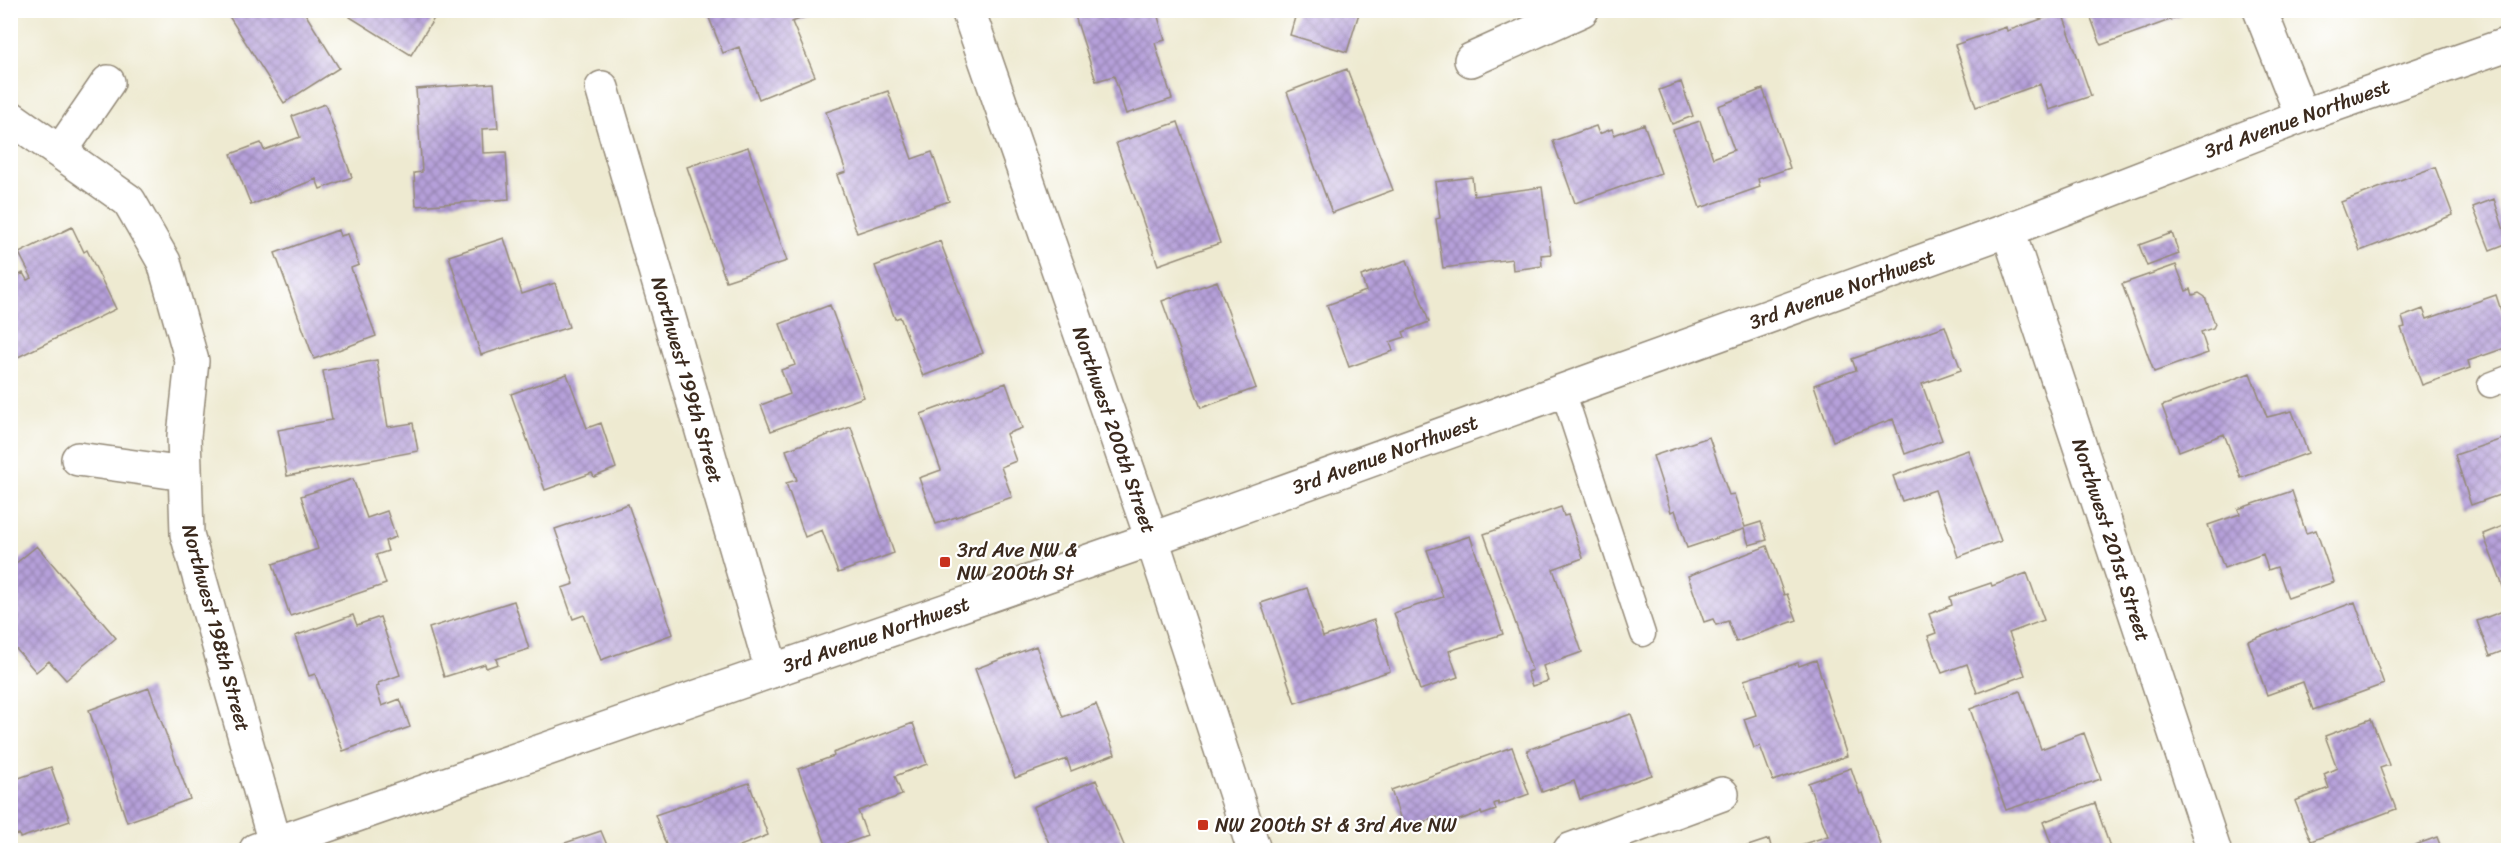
<svg xmlns="http://www.w3.org/2000/svg" width="2519" height="861" font-family="Sriracha,sans-serif">
	<style>
		.building { fill: url(#building-cross-hatch) }
		.lines { fill: none; stroke-linecap: round; stroke-linejoin: round }
		.lane-casing { stroke: #948a78; stroke-width: 27 }
		.street-casing { stroke: #948a78; stroke-width: 36 }
		.secondary-casing { stroke: #948a78; stroke-width: 36 }
		.lane { stroke: #fff; stroke-width: 24 }
		.street { stroke: #fff; stroke-width: 33 }
		.secondary { stroke: #fff; stroke-width: 33 }
		.poi-dot { fill: #c8321e; stroke: #fff; stroke-width: 2 }
		.labels { text-anchor: middle; dominant-baseline: central; stroke-width: 4.5; stroke-linejoin: round; paint-order: stroke }
		.street-label { font-size: 20px; fill: #3b2a1e; stroke: #fff }
		.poi-label { font-size: 20px; fill: #3b2a1e; stroke: #fff; text-anchor: start }
	</style>
	<defs>
		<pattern id="building-cross-hatch" width="8" height="8" patternUnits="userSpaceOnUse" patternTransform="scale(1.5)"><rect width="8" height="8" fill="#b6a0da"/><path d="M0 0l8 8M0 8l8-8" fill="none" stroke="#9583b0"/></pattern>
	</defs>
	<rect width="100%" height="100%" fill="#fff"/>
	<filter id="ink" filterUnits="userSpaceOnUse"><feTurbulence type="fractalNoise" baseFrequency=".0167" numOctaves="2"/><feDisplacementMap in="SourceGraphic" scale="12" xChannelSelector="R" yChannelSelector="G"/><feConvolveMatrix kernelMatrix="1 2 1 2 8 2 1 2 1" color-interpolation-filters="sRGB"/></filter>
	<filter id="wash" filterUnits="userSpaceOnUse"><feTurbulence type="fractalNoise" baseFrequency=".008" numOctaves="4" result="noise"/><feDisplacementMap in="SourceGraphic" scale="24" xChannelSelector="R" yChannelSelector="G"/><feGaussianBlur stdDeviation="1.35" result="paint"/><feColorMatrix in="noise" values="0 0 0 0 0 0 0 0 0 0 0 0 0 0 0 0 0 1.4 0 .05"/><feComposite in="paint" operator="in"/></filter>
	<g filter="url(#wash)">
		<rect width="100%" height="100%" fill="#eeead1"/>
		<g id="blocks">
			<path class="building" d="M 225,10 L 303,10 L 339,68 L 284,103 Z
				M 354,10 L 434,10 L 438,12 L 411,55 L 350,17 Z
				M 706,10 L 814,10 L 813,14 L 792,22 L 815,76 L 759,99 L 739,47 L 723,53 Z
				M 1091,10 L 1156,10 L 1165,40 L 1155,43 L 1172,99 L 1126,114 L 1114,76 L 1096,81 L 1075,16 Z
				M 1297,10 L 1360,10 L 1347,52 L 1290,35 Z
				M 2088,10 L 2179,10 L 2181,16 L 2101,45 Z
				M 2062,12 L 2091,96 L 2049,110 L 2040,84 L 1976,107 L 1955,45 L 2006,27 L 2007,31 Z
				M 1347,69 L 1393,190 L 1332,213 L 1287,92 Z
				M 1681,82 L 1693,116 L 1672,124 L 1659,90 Z
				M 494,83 L 498,128 L 482,129 L 483,153 L 506,152 L 509,199 L 416,206 L 414,173 L 422,172 L 416,89 Z
				M 1763,89 L 1790,168 L 1758,179 L 1760,187 L 1700,208 L 1673,130 L 1700,121 L 1713,158 L 1734,150 L 1718,106 Z
				M 888,91 L 912,159 L 932,152 L 949,201 L 857,233 L 837,175 L 846,172 L 826,112 Z
				M 325,104 L 352,177 L 320,189 L 316,179 L 251,205 L 231,154 L 261,143 L 264,150 L 300,137 L 292,116 Z
				M 1178,122 L 1220,243 L 1158,265 L 1116,143 Z
				M 1644,124 L 1661,173 L 1575,203 L 1553,141 L 1596,126 L 1599,134 L 1612,129 L 1614,135 Z
				M 748,147 L 787,261 L 726,281 L 687,167 Z
				M 2435,167 L 2453,215 L 2360,251 L 2341,202 Z
				M 1472,177 L 1474,196 L 1542,187 L 1551,254 L 1541,255 L 1542,266 L 1513,270 L 1512,259 L 1443,268 L 1436,219 L 1440,218 L 1435,182 Z
				M 2494,199 L 2508,243 L 2490,250 L 2473,207 Z
				M 72,227 L 84,252 L 87,250 L 116,309 L 12,360 L 10,290 L 16,287 L 12,279 L 23,273 L 27,280 L 32,278 L 19,253 Z
				M 338,230 L 340,236 L 348,234 L 359,265 L 351,268 L 376,336 L 314,359 L 275,253 Z
				M 2172,233 L 2179,254 L 2147,266 L 2139,245 Z
				M 504,238 L 522,294 L 555,283 L 569,327 L 481,355 L 449,256 Z
				M 940,241 L 983,353 L 923,376 L 900,317 L 895,319 L 875,266 Z
				M 1407,260 L 1429,322 L 1403,332 L 1405,337 L 1390,342 L 1393,351 L 1349,367 L 1327,305 L 1366,291 L 1361,276 Z
				M 2176,265 L 2186,291 L 2191,289 L 2193,295 L 2199,293 L 2205,297 L 2215,324 L 2213,328 L 2201,332 L 2208,353 L 2154,372 L 2122,284 Z
				M 1217,281 L 1256,388 L 1201,408 L 1162,301 Z
				M 2496,295 L 2508,332 L 2508,347 L 2468,361 L 2470,368 L 2422,385 L 2401,328 L 2405,327 L 2402,317 L 2423,309 L 2427,319 Z
				M 830,305 L 864,397 L 771,431 L 761,405 L 790,394 L 781,370 L 795,365 L 780,324 Z
				M 1945,326 L 1961,370 L 1922,384 L 1942,440 L 1905,454 L 1893,419 L 1833,441 L 1814,385 L 1856,370 L 1852,359 Z
				M 377,360 L 388,427 L 413,423 L 418,451 L 287,476 L 278,430 L 332,420 L 323,371 Z
				M 2250,373 L 2267,417 L 2292,411 L 2308,453 L 2241,478 L 2224,434 L 2179,451 L 2162,406 Z
				M 567,374 L 587,428 L 601,423 L 616,468 L 594,477 L 592,473 L 545,490 L 511,394 Z
				M 1006,383 L 1022,428 L 1006,434 L 1016,461 L 1001,467 L 1012,497 L 936,524 L 919,478 L 941,470 L 921,414 Z
				M 851,427 L 894,553 L 838,573 L 822,530 L 805,537 L 786,483 L 797,480 L 786,450 Z
				M 1709,437 L 1729,495 L 1734,494 L 1745,527 L 1761,522 L 1767,540 L 1749,545 L 1744,529 L 1687,548 L 1675,510 L 1671,512 L 1653,456 Z
				M 2508,437 L 2508,492 L 2471,505 L 2455,455 Z
				M 1968,450 L 2001,541 L 1958,557 L 1935,490 L 1902,501 L 1893,476 Z
				M 353,479 L 367,518 L 387,511 L 396,537 L 385,541 L 388,551 L 376,555 L 386,584 L 290,616 L 273,564 L 318,549 L 301,496 Z
				M 2292,491 L 2306,533 L 2316,530 L 2334,582 L 2288,598 L 2277,567 L 2268,570 L 2263,554 L 2224,568 L 2208,525 L 2240,514 L 2238,509 Z
				M 628,504 L 673,634 L 601,660 L 584,615 L 573,619 L 562,588 L 574,584 L 555,529 Z
				M 1561,507 L 1564,516 L 1568,515 L 1583,558 L 1553,569 L 1582,652 L 1543,666 L 1548,681 L 1532,686 L 1527,672 L 1532,670 L 1484,534 Z
				M 2508,524 L 2508,596 L 2507,597 L 2483,534 Z
				M 1470,536 L 1503,634 L 1449,651 L 1458,677 L 1420,690 L 1394,613 L 1443,597 L 1427,550 Z
				M 37,546 L 116,638 L 66,680 L 49,661 L 36,672 L 10,642 L 10,630 L 15,626 L 10,621 L 10,568 Z
				M 1767,546 L 1784,595 L 1787,594 L 1797,620 L 1736,642 L 1728,621 L 1716,625 L 1713,619 L 1704,622 L 1688,576 Z
				M 2027,573 L 2044,620 L 2009,633 L 2025,675 L 1977,693 L 1967,664 L 1942,673 L 1928,636 L 1936,633 L 1929,614 L 1952,605 L 1950,597 L 1991,583 L 1992,586 Z
				M 1307,588 L 1323,637 L 1374,620 L 1390,671 L 1295,703 L 1261,603 Z
				M 514,601 L 529,649 L 496,659 L 498,664 L 486,668 L 485,664 L 444,677 L 429,628 Z
				M 2355,602 L 2384,684 L 2313,710 L 2303,682 L 2267,695 L 2248,641 Z
				M 2508,609 L 2508,649 L 2490,656 L 2477,621 Z
				M 353,615 L 357,625 L 380,617 L 400,675 L 378,683 L 379,686 L 376,687 L 382,706 L 400,699 L 410,727 L 343,751 L 315,674 L 309,676 L 295,636 Z
				M 1036,646 L 1063,717 L 1096,704 L 1115,754 L 1071,771 L 1067,759 L 1015,778 L 975,669 Z
				M 1816,660 L 1847,756 L 1773,781 L 1760,746 L 1754,748 L 1744,719 L 1756,715 L 1744,680 L 1798,663 L 1799,666 Z
				M 149,688 L 190,799 L 127,822 L 89,710 Z
				M 2020,691 L 2041,749 L 2084,733 L 2101,779 L 2006,810 L 1970,709 Z
				M 1631,714 L 1652,775 L 1580,799 L 1574,781 L 1542,792 L 1527,750 Z
				M 2371,719 L 2389,765 L 2380,768 L 2396,809 L 2311,841 L 2295,801 L 2329,788 L 2324,774 L 2337,768 L 2325,736 Z
				M 913,723 L 927,764 L 895,776 L 902,795 L 858,811 L 867,836 L 828,850 L 798,769 L 834,756 L 833,753 Z
				M 1512,747 L 1529,794 L 1499,805 L 1498,802 L 1494,804 L 1496,810 L 1482,815 L 1481,812 L 1440,827 L 1437,817 L 1404,829 L 1391,790 Z
				M 51,767 L 70,821 L 20,838 L 19,834 L 10,837 L 10,781 Z
				M 1851,768 L 1860,794 L 1863,793 L 1882,850 L 1785,850 L 1828,836 L 1808,783 Z
				M 1096,780 L 1126,850 L 1052,850 L 1033,807 Z
				M 749,783 L 768,835 L 730,850 L 668,850 L 655,815 Z
				M 2095,803 L 2111,850 L 2047,850 L 2046,848 L 2052,846 L 2043,822 Z
				M 601,831 L 609,850 L 561,850 L 559,845 Z
				M 2437,837 L 2442,850 L 2402,850 Z
				M 1769,839 L 1772,850 L 1736,850 Z"/>
		</g>
	</g>
	<g filter="url(#ink)">
		<use href="#blocks" fill-opacity="0" stroke="#948a78" stroke-width="1.5"/>
		<g class="lines">
			<defs>
				<path id="lane" d="M 2490,385 L 2508,378
					M 1563,391 L 1643,634"/>
				<path id="street" d="M 968,10 L 1152,539
					M 2260,10 L 2302,116
					M 1471,60 L 1582,10
					M 602,88 L 772,671
					M 10,117 L 129,201 L 164,262 L 192,361 L 184,436 L 187,534 L 277,850
					M 60,152 L 108,82
					M 2008,230 L 2214,850
					M 78,459 L 185,474
					M 1570,850 L 1722,794"/>
				<path id="secondary" d="M 1152,539 L 1254,850
					M 256,850 L 1152,539 L 2008,230 L 2302,116 L 2508,44"/>
			</defs>
			<use href="#lane" class="lane-casing"/>
			<use href="#street" class="street-casing"/>
			<use href="#secondary" class="secondary-casing"/>
			<use href="#lane" class="lane"/>
			<use href="#street" class="street"/>
			<use href="#secondary" class="secondary"/>
		</g>
	</g>
	<g class="poi-dot">
		<rect x="939" y="556" width="12" height="12" rx="3"/>
		<rect x="1197" y="819" width="12" height="12" rx="3"/>
	</g>
	<g class="labels">
		<g class="street-label">
			<text transform="translate(2297 119) rotate(-20)">3rd Avenue Northwest</text>
			<text transform="translate(1842 290) rotate(-20)">3rd Avenue Northwest</text>
			<text transform="translate(687 380) rotate(74)">Northwest 199th Street</text>
			<text transform="translate(1114 430) rotate(71)">Northwest 200th Street</text>
			<text transform="translate(1385 455) rotate(-20)">3rd Avenue Northwest</text>
			<text transform="translate(2111 540) rotate(72)">Northwest 201st Street</text>
			<text transform="translate(216 628) rotate(75)">Northwest 198th Street</text>
			<text transform="translate(876 635) rotate(-19)">3rd Avenue Northwest</text>
		</g>
		<g class="poi-label">
			<text x="957" y="550">3rd Ave NW &amp;<tspan x="957" dy="23">NW 200th St</tspan></text>
			<text x="1215" y="825">NW 200th St &amp; 3rd Ave NW</text>
		</g>
	</g>
	<rect width="2519" height="861" fill="none" stroke="#fff" stroke-width="36"/>
</svg>
